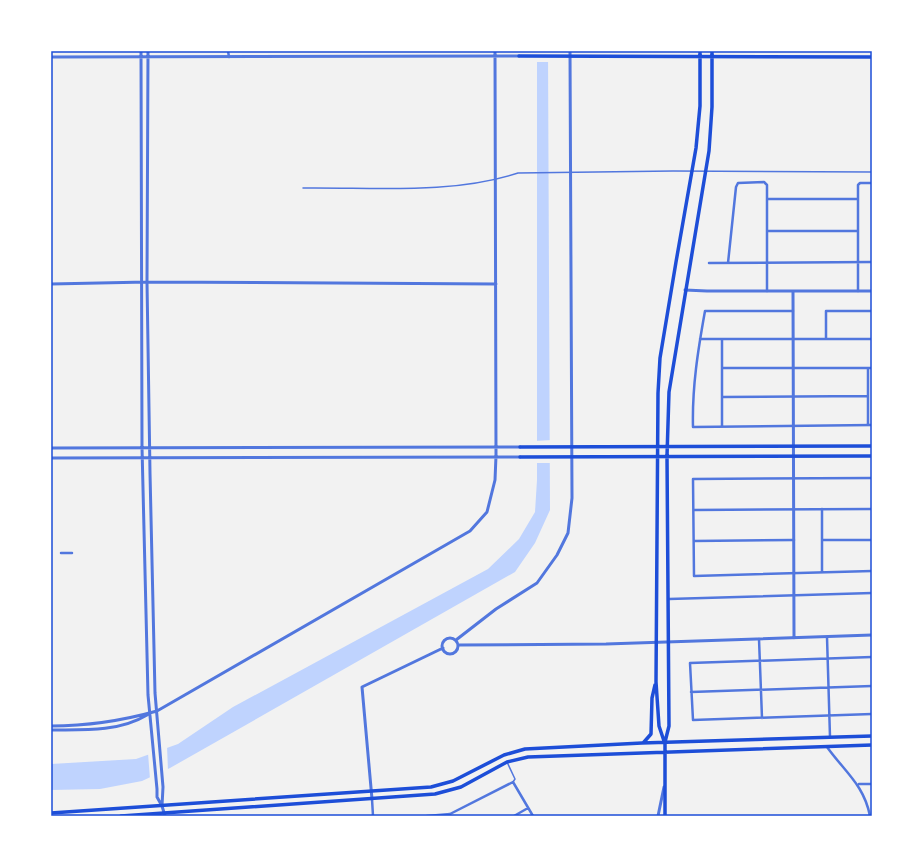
<svg xmlns="http://www.w3.org/2000/svg" width="923" height="867" font-family="'Work Sans',sans-serif">
	<style>
		.water { fill: #bfd3fe }
		.pier { fill: #f2f2f2 }
		.lines { fill: none; stroke-linecap: round; stroke-linejoin: round }
		.pedestrian { stroke: #5277de; stroke-width: 1.5 }
		.minor { stroke: #5277de; stroke-width: 2.5 }
		.tertiary { stroke: #5277de; stroke-width: 3 }
		.secondary { stroke: #1d4ed8; stroke-width: 3.5 }
		.neatline { fill: none; stroke: #1d4ed8; stroke-width: 1.5 }
	</style>
	<rect width="100%" height="100%" fill="#f2f2f2"/>
	<path class="water" d="M 537,51 L 548,51 L 550,510 L 535,543 L 515,572 L 170,768 L 142,781 L 100,789 L 51,790 L 51,764 L 136,759 L 178,744 L 233,707 L 488,569 L 519,539 L 535,512 L 537,480 Z"/>
	<path class="pier" d="M 535,51 L 550,51 L 550,62 L 535,62 Z
		M 552,440 L 552,463 L 535,463 L 535,441 Z
		M 167,746 L 168,771 L 150,779 L 148,753 Z"/>
	<g class="lines">
		<path class="pedestrian" d="M 303,188 C 373,187 451,195 518,173 L 673,171 L 872,172
			M 507,762 L 515,779 L 513,782"/>
		<path class="minor" d="M 228,51 L 229,57
			M 767,199 L 858,199
			M 767,231 L 858,231
			M 709,263 L 872,262
			M 728,263 L 736,187 L 738,183 L 764,182 L 767,185 L 767,291
			M 858,291 L 858,185 L 860,183 L 872,183
			M 793,311 L 705,311 C 698,350 692,387 693,427 L 872,425
			M 700,339 L 872,339
			M 722,339 L 722,426
			M 826,339 L 826,311 L 872,311
			M 722,368 L 872,368
			M 722,397 L 868,396
			M 868,425 L 868,368
			M 872,478 L 693,479 L 694,576 L 872,571
			M 822,509 L 822,572
			M 694,510 L 872,509
			M 822,540 L 872,540
			M 694,541 L 794,540
			M 61,553 L 72,553
			M 669,599 L 872,593
			M 827,637 L 830,737
			M 759,639 L 762,718
			M 872,657 L 690,663 L 693,720 L 872,714
			M 691,692 L 872,686
			M 827,747 C 845,772 864,785 870,816
			M 859,784 L 872,784
			M 372,799 L 373,816
			M 427,816 L 450,814 L 513,782 L 533,816
			M 514,816 L 528,808"/>
		<path class="tertiary" d="M 141,51 L 142,447 L 148,695 L 157,789 L 157,797 L 162,806
			M 148,51 L 147,282 L 150,473 L 155,693 L 163,787 L 162,806 L 165,816
			M 51,57 L 519,56
			M 51,284 L 147,282 L 496,284
			M 685,290 L 707,291 L 872,291
			M 793,291 L 794,638
			M 51,448 L 520,447
			M 51,458 L 520,457
			M442 646a8 8 0 1 1 16 0a8 8 0 1 1-16 0Z
			M 456,640 L 496,609 L 537,583 L 557,555 L 568,533 L 572,498 L 570,51
			M 458,645 L 606,644 L 872,635
			M 51,726 C 88,726 121,721 157,711 L 470,531 L 487,512 L 495,480 L 496,456 L 495,51
			M 51,730 C 83,730 119,732 147,715
			M 372,799 L 362,687 L 443,648
			M 658,816 L 664,787"/>
		<path class="secondary" d="M 519,56 L 872,57
			M 520,447 L 872,446
			M 520,457 L 872,456
			M 664,741 L 659,726 L 656,682 L 658,393 L 660,358 L 676,262 L 696,148 L 700,106 L 700,51
			M 644,742 L 651,734 L 652,698 L 655,685
			M 51,813 L 431,787 L 453,781 L 504,755 L 525,749 L 642,743 L 872,736
			M 121,816 L 435,794 L 461,787 L 507,762 L 528,757 L 872,745
			M 665,816 L 665,742 L 669,726 L 667,456 L 669,392 L 709,151 L 712,107 L 712,51"/>
	</g>
	<rect width="923" height="867" fill="none" stroke="#ffffff" stroke-width="104"/>
	<rect x="52" y="52" width="819" height="763" class="neatline"/>
</svg>
